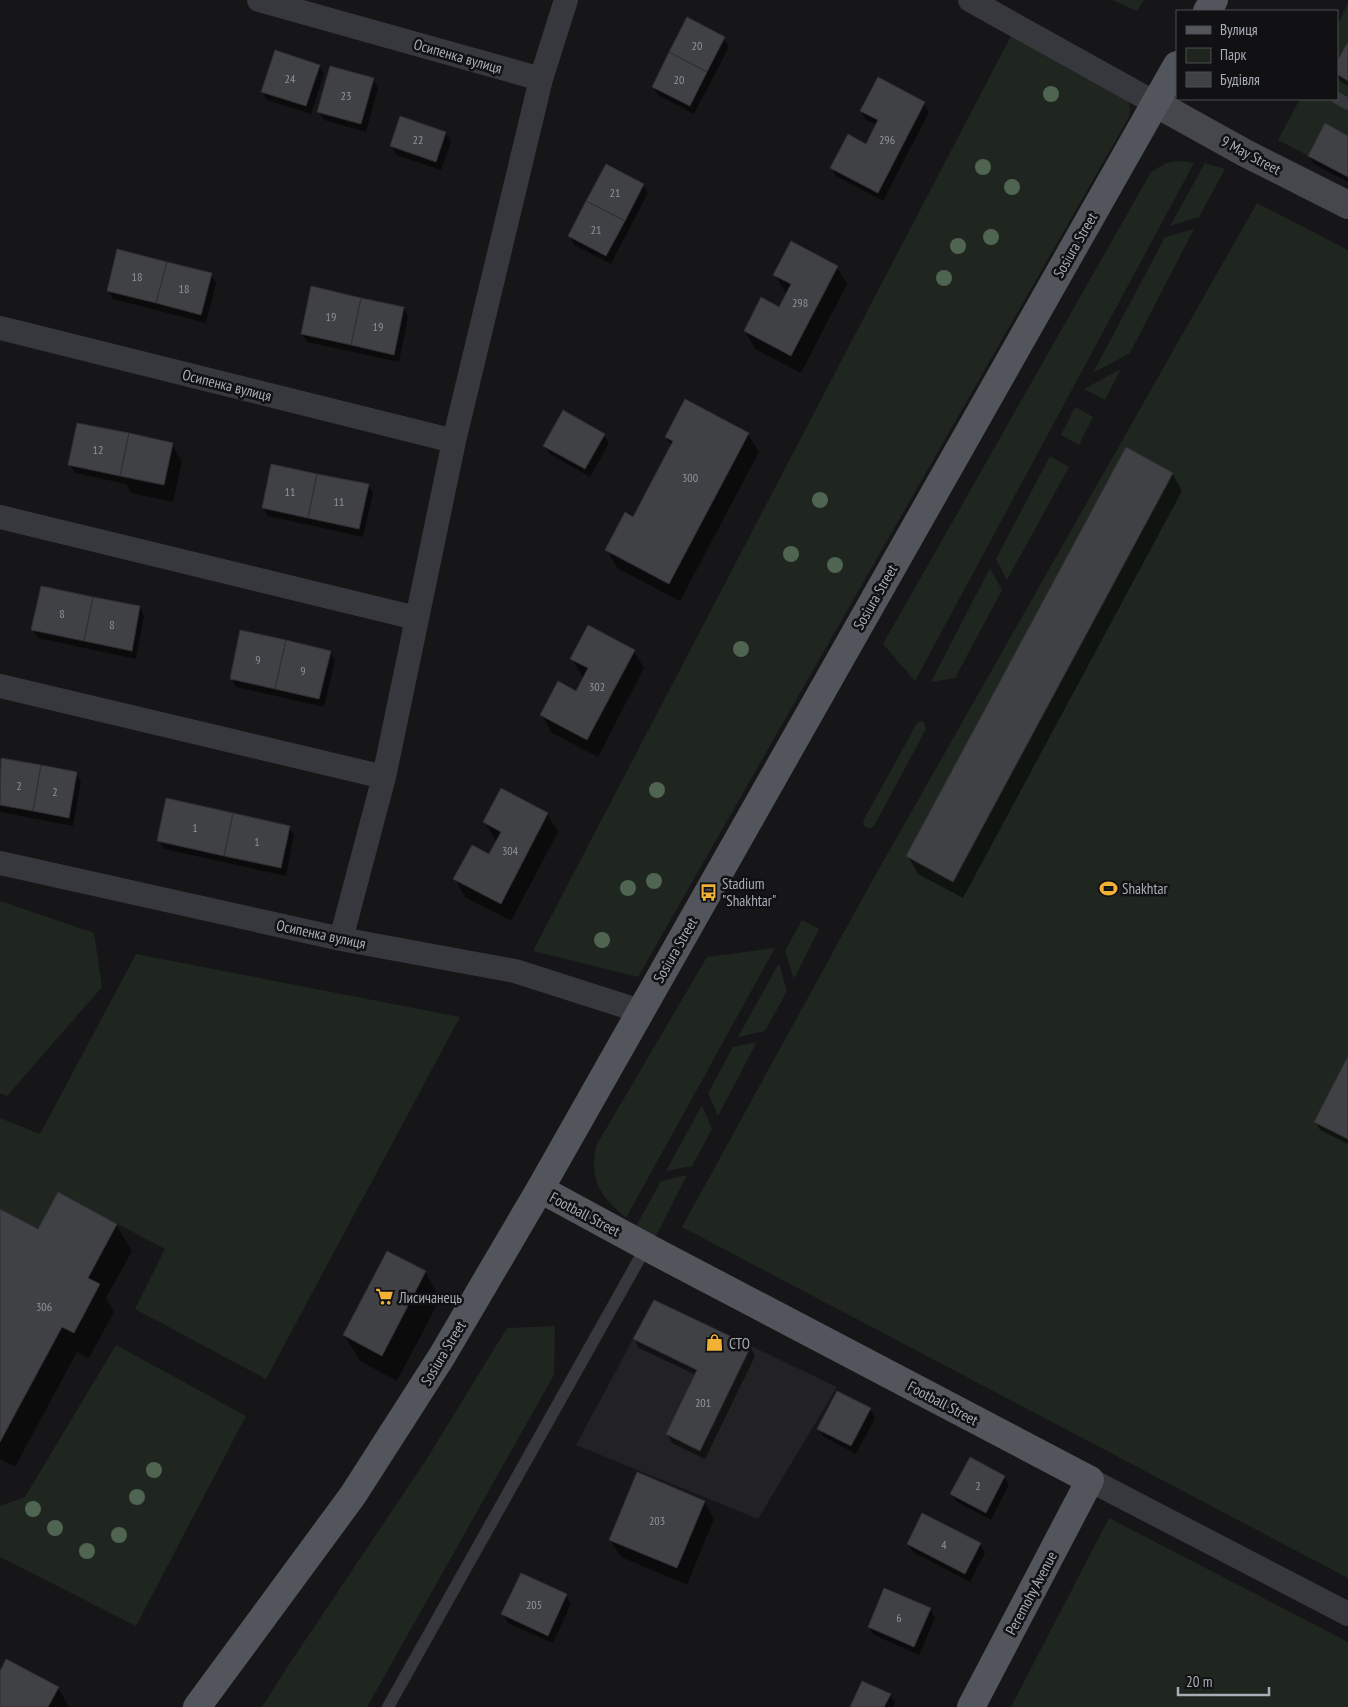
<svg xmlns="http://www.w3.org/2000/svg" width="1348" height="1707" font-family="'PT Sans Narrow',sans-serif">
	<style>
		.built { fill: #222225 }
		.green { fill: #1e261f }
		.shadow { fill: #0007 }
		.building { fill: #404145; stroke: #303034 }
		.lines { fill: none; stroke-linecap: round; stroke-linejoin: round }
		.lane { stroke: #37383d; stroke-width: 12 }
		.street { stroke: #37383d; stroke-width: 24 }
		.secondary { stroke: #45474d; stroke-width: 28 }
		.primary { stroke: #53555c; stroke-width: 28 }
		.tree { fill: #506452 }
		.labels { text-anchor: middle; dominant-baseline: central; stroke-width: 5; stroke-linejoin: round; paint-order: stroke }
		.number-label { font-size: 12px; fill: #8e929b }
		.street-label { font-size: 15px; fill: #a8adb8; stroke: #111113 }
		.poi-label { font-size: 15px; fill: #a8adb8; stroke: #111113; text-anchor: start }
	</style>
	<rect width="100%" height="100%" fill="#161618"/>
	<path class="built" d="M 654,1300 L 837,1387 L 758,1519 L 576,1445 Z"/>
	<path class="green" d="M 1112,0 L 1144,0 L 1137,11 Z
		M 1348,3 L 1348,177 L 1278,140 L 1300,99 L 1337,99 L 1337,26 Z
		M 1012,34 L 1126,97 C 1130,104 1131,109 1129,117 L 638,977 L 533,951 Z
		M 1179,161 L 1194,163 L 915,681 L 883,644 L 1151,172 L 1166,163 Z
		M 1205,163 L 1225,169 L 1199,217 L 1170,226 Z
		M 1257,203 L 1348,250 L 1348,1578 L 682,1227 L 872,881 Z
		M 1194,229 L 1130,353 L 1093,373 L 1165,237 Z
		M 1121,369 L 1105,400 L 1084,389 Z
		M 1075,407 L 1093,417 L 1079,445 L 1061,435 Z
		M 1050,456 L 1069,467 L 1007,580 L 996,559 Z
		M 990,568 L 1002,590 L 955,678 L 931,682 Z
		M 920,721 L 924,722 L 926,729 L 874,826 L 871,828 L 867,828 L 863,825 L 864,819 L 917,723 Z
		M 0,901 L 94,933 L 102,987 L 7,1096 L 0,1093 Z
		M 802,920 L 819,929 L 794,979 L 785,951 Z
		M 775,948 L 626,1218 C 601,1196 589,1182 596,1146 L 707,957 Z
		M 136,954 L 460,1017 L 266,1379 L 135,1309 L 165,1249 L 58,1192 L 38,1229 L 0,1209 L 0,1118 L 40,1134 Z
		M 779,963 L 787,991 L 765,1031 L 738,1037 Z
		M 757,1042 L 718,1116 L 708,1093 L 733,1047 Z
		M 702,1105 L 712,1129 L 692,1166 L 666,1171 Z
		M 687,1175 L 655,1238 L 636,1226 L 661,1181 Z
		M 555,1326 L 554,1375 L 367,1707 L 262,1707 L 286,1669 L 426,1460 L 507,1328 Z
		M 116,1345 L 246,1416 L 136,1626 L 0,1557 L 0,1506 L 25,1497 Z
		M 1109,1518 L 1348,1642 L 1348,1707 L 1011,1707 Z"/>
	<path class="shadow" d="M 688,19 L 724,38 L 729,47 L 694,114 L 658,95 L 653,87 Z
		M 1348,44 L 1348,86 L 1337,79 L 1337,64 Z
		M 319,66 L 324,74 L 311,114 L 267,100 L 263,92 Z
		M 373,79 L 378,88 L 366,132 L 324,120 L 319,112 Z
		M 924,103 L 929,112 L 883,201 L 836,176 L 832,168 L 866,145 L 877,125 L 866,120 L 861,111 Z
		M 401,118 L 446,133 L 451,142 L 441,170 L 396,155 L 392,146 Z
		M 1348,137 L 1348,182 L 1314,164 L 1309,156 Z
		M 643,185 L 648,193 L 611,264 L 574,245 L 570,236 Z
		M 837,267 L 847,284 L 801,373 L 755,349 L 745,331 L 780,308 L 788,294 L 785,292 L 775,275 Z
		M 211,274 L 216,283 L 206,323 L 113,299 L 108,290 Z
		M 404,308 L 408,317 L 399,362 L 307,342 L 302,334 Z
		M 748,434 L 759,452 L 680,601 L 617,568 L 607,550 L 633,518 L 671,446 L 666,437 Z
		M 604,435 L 609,443 L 590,477 L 550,454 L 545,446 Z
		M 172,444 L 182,462 L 173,502 L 131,493 L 126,484 L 75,473 L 70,464 Z
		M 1172,473 L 1182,491 L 963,898 L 918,874 L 908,856 Z
		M 368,485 L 373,493 L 363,537 L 268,516 L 263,508 Z
		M 140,607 L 144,616 L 136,659 L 38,638 L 33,630 Z
		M 634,651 L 644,668 L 598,757 L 552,733 L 542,715 L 577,693 L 584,678 L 582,676 L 572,659 Z
		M 330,652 L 335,660 L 324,707 L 236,687 L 231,678 Z
		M 2,759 L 76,773 L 81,782 L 73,826 L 0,812 L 0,770 Z
		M 547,814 L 558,832 L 511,921 L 465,897 L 455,879 L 489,856 L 497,841 L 495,840 L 485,822 Z
		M 289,827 L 294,835 L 286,876 L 164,849 L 159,841 Z
		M 1348,1058 L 1348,1144 L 1320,1130 L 1316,1122 Z
		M 0,1210 L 38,1231 L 116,1225 L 132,1251 L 106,1298 L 114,1312 L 89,1358 L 77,1352 L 15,1467 L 0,1459 Z
		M 425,1272 L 440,1299 L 397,1381 L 360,1361 L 344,1335 Z
		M 634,1339 L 750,1347 L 755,1356 L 705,1459 L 672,1443 L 667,1434 L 696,1375 L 639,1348 Z
		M 870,1409 L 875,1418 L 856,1454 L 824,1437 L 819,1429 Z
		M 1004,1477 L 1009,1485 L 991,1520 L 957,1502 L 952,1494 Z
		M 704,1502 L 714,1519 L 687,1585 L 621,1557 L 610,1540 Z
		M 908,1544 L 980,1544 L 985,1553 L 970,1582 L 913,1552 Z
		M 566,1595 L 571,1604 L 553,1643 L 508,1623 L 503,1614 Z
		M 930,1609 L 935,1618 L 919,1655 L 874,1635 L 869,1627 Z
		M 0,1673 L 58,1688 L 69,1707 L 0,1707 Z
		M 890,1695 L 895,1703 L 893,1707 L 851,1707 Z"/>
	<path class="building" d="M 687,17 L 725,37 L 707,72 L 669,52 Z
		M 1348,42 L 1348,81 L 1337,74 L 1337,61 Z
		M 275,50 L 320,65 L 306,106 L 261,92 Z
		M 669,52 L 707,72 L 690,106 L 652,87 Z
		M 330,66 L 374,78 L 361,124 L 317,112 Z
		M 878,77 L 925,102 L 878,193 L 830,168 L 848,134 L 866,144 L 878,120 L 860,111 Z
		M 400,116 L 446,132 L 436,162 L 390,146 Z
		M 1325,123 L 1348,136 L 1348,177 L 1308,156 Z
		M 606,164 L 644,184 L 625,221 L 586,201 Z
		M 586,201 L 625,221 L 606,256 L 568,236 Z
		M 791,241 L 838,266 L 791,356 L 744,331 L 761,297 L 779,307 L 791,284 L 773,275 Z
		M 117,249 L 167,262 L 156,303 L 107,291 Z
		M 167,262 L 212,273 L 201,315 L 156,303 Z
		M 311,286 L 361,298 L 351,345 L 301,334 Z
		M 361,298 L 404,307 L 394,355 L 351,345 Z
		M 685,399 L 749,433 L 669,584 L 605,550 L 625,512 L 633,517 L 673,441 L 665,437 Z
		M 563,410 L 605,434 L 585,469 L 543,446 Z
		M 77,423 L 129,433 L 120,476 L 68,465 Z
		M 129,433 L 173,443 L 164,485 L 120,476 Z
		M 1126,447 L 1173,473 L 953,882 L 906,856 Z
		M 271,464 L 317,474 L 308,518 L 262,508 Z
		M 317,474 L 369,484 L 359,529 L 308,518 Z
		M 41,586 L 93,597 L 84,641 L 31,630 Z
		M 93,597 L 140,606 L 132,651 L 84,641 Z
		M 588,625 L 635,650 L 587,740 L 540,715 L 558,681 L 576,691 L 588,668 L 570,659 Z
		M 240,630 L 286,640 L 275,689 L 230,679 Z
		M 286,640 L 331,651 L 319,699 L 275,689 Z
		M 1,758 L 41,765 L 33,811 L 0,805 Z
		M 41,765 L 77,772 L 69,818 L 33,811 Z
		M 501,788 L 548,813 L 501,904 L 453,879 L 472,845 L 489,854 L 501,832 L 483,822 Z
		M 166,798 L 233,813 L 224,856 L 157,841 Z
		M 233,813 L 290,826 L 281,868 L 224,856 Z
		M 1348,1056 L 1348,1139 L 1314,1122 Z
		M 58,1192 L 117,1224 L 88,1278 L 100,1284 L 74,1333 L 62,1327 L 0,1442 L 0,1209 L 38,1229 Z
		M 387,1251 L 426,1271 L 382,1356 L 343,1335 Z
		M 654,1300 L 751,1346 L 700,1451 L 666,1434 L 697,1370 L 633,1339 Z
		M 837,1391 L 871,1408 L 851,1446 L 817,1429 Z
		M 970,1457 L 1005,1476 L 986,1513 L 950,1494 Z
		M 637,1472 L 705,1501 L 677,1568 L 609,1540 Z
		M 922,1513 L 981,1543 L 965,1574 L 907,1544 Z
		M 521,1573 L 567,1594 L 548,1636 L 501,1614 Z
		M 884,1588 L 931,1608 L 914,1647 L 868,1627 Z
		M 6,1659 L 59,1687 L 48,1707 L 0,1707 L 0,1671 Z
		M 862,1681 L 891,1694 L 884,1707 L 850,1707 Z"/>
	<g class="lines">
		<path class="lane" d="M 1337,98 L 1348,104
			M 388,1707 L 646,1247"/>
		<path class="street" d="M 259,0 L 541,79
			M 970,0 L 1155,103
			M 0,328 L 454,441
			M 0,517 L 416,618
			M 0,686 L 384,777
			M 0,863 L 341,939 L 515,971 L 640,1011
			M 341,939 L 384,777 L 454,441 L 541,79 L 566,0
			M 1090,1480 L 1348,1614"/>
		<path class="secondary" d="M 1155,103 L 1245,153 L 1348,205"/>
		<path class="primary" d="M 1207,11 L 1214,0
			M 540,1189 L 656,1252 L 1090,1480 L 971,1707
			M 197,1707 L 353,1495 L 442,1356 L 540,1189 L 1177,65"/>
	</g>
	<g class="tree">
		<circle cx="1051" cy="94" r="8"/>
		<circle cx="983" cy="167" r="8"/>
		<circle cx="1012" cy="187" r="8"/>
		<circle cx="991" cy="237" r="8"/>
		<circle cx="958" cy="246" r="8"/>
		<circle cx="944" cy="278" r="8"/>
		<circle cx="820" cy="500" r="8"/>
		<circle cx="791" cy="554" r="8"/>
		<circle cx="835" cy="565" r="8"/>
		<circle cx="741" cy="649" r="8"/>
		<circle cx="657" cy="790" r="8"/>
		<circle cx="654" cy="881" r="8"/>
		<circle cx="628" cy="888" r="8"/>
		<circle cx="602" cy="940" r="8"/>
		<circle cx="154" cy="1470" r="8"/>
		<circle cx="137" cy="1497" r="8"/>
		<circle cx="33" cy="1509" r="8"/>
		<circle cx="55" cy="1528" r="8"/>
		<circle cx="119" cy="1535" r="8"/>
		<circle cx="87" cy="1551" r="8"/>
	</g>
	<defs>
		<symbol id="stadium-bare" viewBox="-9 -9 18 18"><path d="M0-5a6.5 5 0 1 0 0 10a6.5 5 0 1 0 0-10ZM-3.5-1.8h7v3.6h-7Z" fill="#f2b134" stroke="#111113" stroke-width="2.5" paint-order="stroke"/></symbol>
		<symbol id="bus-bare" viewBox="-9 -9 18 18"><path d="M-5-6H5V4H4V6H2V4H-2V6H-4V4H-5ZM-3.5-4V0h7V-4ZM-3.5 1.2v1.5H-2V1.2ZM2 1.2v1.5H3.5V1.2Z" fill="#f2b134" stroke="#111113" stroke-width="2.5" paint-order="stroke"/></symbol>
		<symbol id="supermarket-bare" viewBox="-9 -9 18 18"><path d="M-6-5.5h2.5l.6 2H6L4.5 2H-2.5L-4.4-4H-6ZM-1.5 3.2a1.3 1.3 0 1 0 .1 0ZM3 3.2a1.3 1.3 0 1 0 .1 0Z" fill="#f2b134" stroke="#111113" stroke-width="2.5" paint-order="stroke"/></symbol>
		<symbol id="shop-bare" viewBox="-9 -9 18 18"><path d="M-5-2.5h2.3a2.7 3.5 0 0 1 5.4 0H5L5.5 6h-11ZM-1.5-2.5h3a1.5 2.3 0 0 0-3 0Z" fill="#f2b134" stroke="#111113" stroke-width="2.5" paint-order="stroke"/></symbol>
	</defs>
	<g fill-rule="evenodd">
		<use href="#stadium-bare" x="1096" y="876" width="25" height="25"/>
		<use href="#bus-bare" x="696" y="880" width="25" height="25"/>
		<use href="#supermarket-bare" x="372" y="1284" width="25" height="25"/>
		<use href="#shop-bare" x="702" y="1330" width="25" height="25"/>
	</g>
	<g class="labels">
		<g class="number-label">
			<text x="697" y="45">20</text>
			<text x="290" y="78">24</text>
			<text x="679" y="79">20</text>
			<text x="346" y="95">23</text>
			<text x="418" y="139">22</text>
			<text x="887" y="139">296</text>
			<text x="615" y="192">21</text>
			<text x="596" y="229">21</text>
			<text x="137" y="276">18</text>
			<text x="184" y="288">18</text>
			<text x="800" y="302">298</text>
			<text x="331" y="316">19</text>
			<text x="378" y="326">19</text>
			<text x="98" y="449">12</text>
			<text x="690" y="477">300</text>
			<text x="290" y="491">11</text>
			<text x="339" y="501">11</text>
			<text x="62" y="613">8</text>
			<text x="112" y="624">8</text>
			<text x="258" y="659">9</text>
			<text x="303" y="670">9</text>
			<text x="597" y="686">302</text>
			<text x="19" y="785">2</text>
			<text x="55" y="791">2</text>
			<text x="195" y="827">1</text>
			<text x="257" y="841">1</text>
			<text x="510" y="850">304</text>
			<text x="44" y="1306">306</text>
			<text x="703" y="1402">201</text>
			<text x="978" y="1485">2</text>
			<text x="657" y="1520">203</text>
			<text x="944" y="1544">4</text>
			<text x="534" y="1604">205</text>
			<text x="899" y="1617">6</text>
		</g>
		<g class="street-label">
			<text transform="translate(458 56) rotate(16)">Осипенка вулиця</text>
			<text transform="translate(1251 155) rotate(28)">9 May Street</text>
			<text transform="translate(1075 245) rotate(-60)">Sosiura Street</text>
			<text transform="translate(227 385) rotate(14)">Осипенка вулиця</text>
			<text transform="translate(875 597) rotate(-60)">Sosiura Street</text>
			<text transform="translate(321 934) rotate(12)">Осипенка вулиця</text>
			<text transform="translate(675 950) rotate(-60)">Sosiura Street</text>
			<text transform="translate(585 1214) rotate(28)">Football Street</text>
			<text transform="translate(443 1353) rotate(-59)">Sosiura Street</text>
			<text transform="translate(943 1403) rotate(28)">Football Street</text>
			<text transform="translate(1031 1593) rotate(-62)">Peremohy Avenue</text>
		</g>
		<g class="poi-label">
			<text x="722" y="883">Stadium<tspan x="722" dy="17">"Shakhtar"</tspan></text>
			<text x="1122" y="888">Shakhtar</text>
			<text x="399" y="1297">Лисичанець</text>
			<text x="729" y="1343">СТО</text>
		</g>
	</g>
	<rect x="1176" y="10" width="162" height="90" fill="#111113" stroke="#4d4f55"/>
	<rect x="1186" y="26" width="25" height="8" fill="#53555c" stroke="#4d4f55"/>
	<text x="1220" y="35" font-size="15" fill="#a8adb8">Вулиця</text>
	<rect x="1186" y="48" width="25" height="15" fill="#1e261f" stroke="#4d4f55"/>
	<text x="1220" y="60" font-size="15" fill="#a8adb8">Парк</text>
	<rect x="1186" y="72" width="25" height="15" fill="#404145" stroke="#4d4f55"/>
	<text x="1220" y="85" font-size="15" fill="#a8adb8">Будівля</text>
	<path d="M1178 1687v8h91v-8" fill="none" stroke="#a8adb8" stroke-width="2.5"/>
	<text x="1186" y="1687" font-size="15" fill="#a8adb8" stroke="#111113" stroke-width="4" paint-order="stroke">20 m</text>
</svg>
